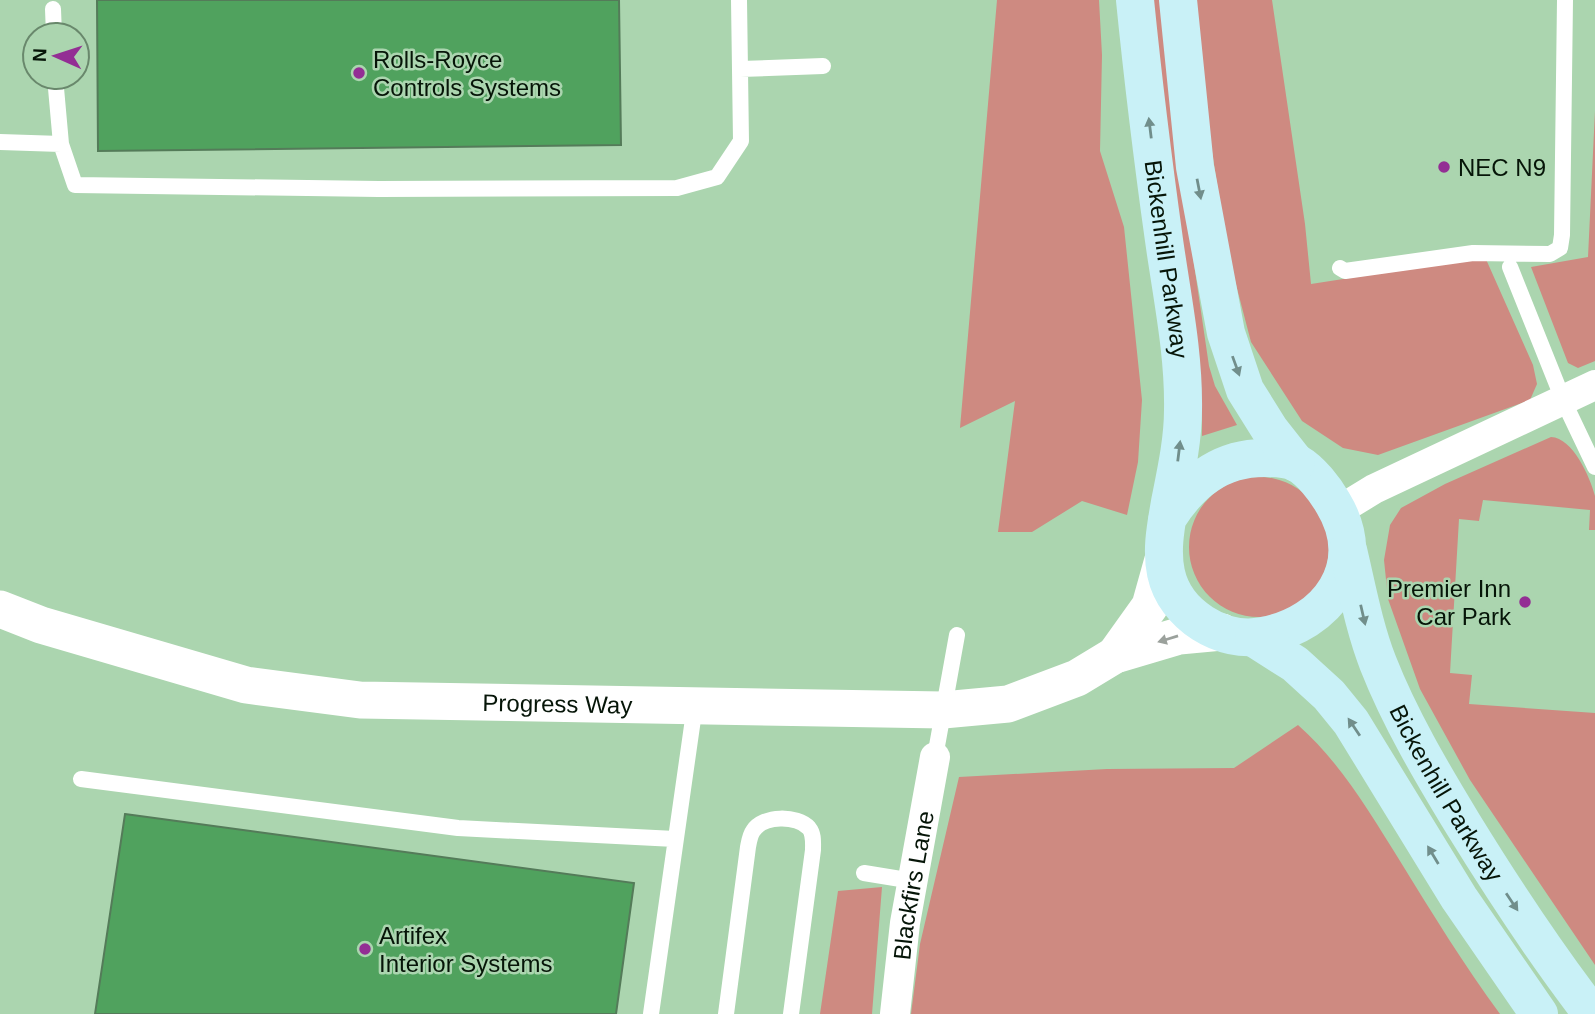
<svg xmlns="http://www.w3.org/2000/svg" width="1595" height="1014" font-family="Helvetica,sans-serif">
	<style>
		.green { fill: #ce8a81 }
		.building { fill: #50a25e; stroke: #547b59; stroke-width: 2 }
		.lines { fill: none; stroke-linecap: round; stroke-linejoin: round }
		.service { stroke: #fff; stroke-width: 16 }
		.minor { stroke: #fff; stroke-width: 30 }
		.tertiary { stroke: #fff; stroke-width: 37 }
		.secondary { stroke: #c9f1f7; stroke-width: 38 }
		.oneway { fill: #718e8b }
		.oneway2 { fill: #9ba19c }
		.poi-dot { fill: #932e94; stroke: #abd5af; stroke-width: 2.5 }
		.labels { text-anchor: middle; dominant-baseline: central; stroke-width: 5; stroke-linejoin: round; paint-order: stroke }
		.poi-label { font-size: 24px; fill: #061508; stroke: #abd5af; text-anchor: start }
		.street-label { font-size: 24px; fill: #061508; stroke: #abd5af }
	</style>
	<rect width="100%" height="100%" fill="#abd5af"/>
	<path class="green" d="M 997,0 L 1099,0 L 1102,55 L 1100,151 L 1124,227 L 1142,400 L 1138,462 L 1127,515 L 1082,501 L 1032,532 L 998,532 L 1015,401 L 960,428 Z
		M 1149,0 L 1161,0 L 1174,128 L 1209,366 L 1215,386 L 1237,425 L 1202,436 L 1202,406 Z
		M 1196,0 L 1272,0 L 1305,224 L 1311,284 L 1485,257 L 1533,365 L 1537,384 L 1530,400 L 1378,455 L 1343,448 L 1302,421 L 1251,342 L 1228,254 L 1206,113 Z
		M 1595,111 L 1595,361 L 1578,368 L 1568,363 L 1531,267 L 1588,257 Z
		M 1551,437 C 1573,438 1590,477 1595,496 C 1595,506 1595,520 1595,530 L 1589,530 L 1590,510 L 1483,500 L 1479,521 L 1459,519 L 1450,673 L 1472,675 L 1469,704 L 1595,713 L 1595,965 L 1470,780 L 1420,689 L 1388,599 L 1384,560 L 1390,525 L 1401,508 L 1445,484 Z
		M1189 547a70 70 0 1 1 140 0a70 70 0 1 1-140 0Z
		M 1298,725 C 1341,763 1370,813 1400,861 C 1432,913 1464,965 1500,1014 L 911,1014 L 920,944 L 959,777 L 1107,769 L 1234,768 Z
		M 882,887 L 872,1014 L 820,1014 L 838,891 Z"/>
	<path class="building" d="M 97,0 L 619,0 L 621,145 L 98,151 Z
		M 125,814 L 634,883 L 616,1014 L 95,1014 Z"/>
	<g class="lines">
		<path class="service" d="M 53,9 L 54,35
			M 740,69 L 823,66
			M 55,77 L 61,144
			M 0,142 L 61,144 L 75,185 L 379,189 L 677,188 L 717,177 L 741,141 L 739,0
			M 1510,267 L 1564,402 L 1595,467
			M 1340,268 L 1345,271 L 1473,253 L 1550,254 L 1560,248 L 1562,235 L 1565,0
			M 935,757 L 957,635
			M 81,779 L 458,828 L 675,839
			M 864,873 L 913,881
			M 651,1014 L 695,705
			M 726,1014 L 748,847 C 749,842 750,835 753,831 C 763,815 797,815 809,828 C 814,834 813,843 813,850 L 791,1014"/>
		<g class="minor">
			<path d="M 1338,511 L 1374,489 L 1595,385"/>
			<path id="s1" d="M 895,1014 L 905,923 L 935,757"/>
		</g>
		<g class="tertiary">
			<path id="s2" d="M 0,609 L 41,625 L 246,685 L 360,700 L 943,710 L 1008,704 L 1077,678 L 1115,655 L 1179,636 L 1222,632"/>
			<path d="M 1115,655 L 1150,606 L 1164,556"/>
		</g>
		<g class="secondary">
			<path id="s3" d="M 1135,0 C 1143,80 1153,161 1164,240 C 1172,297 1184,353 1183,410 C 1183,440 1176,472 1170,502 C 1166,526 1161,549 1166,573 C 1175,615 1222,644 1263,636 C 1328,624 1371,566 1333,503 C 1325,489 1311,471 1297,463 C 1287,458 1275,458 1264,458 C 1220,458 1190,482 1167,519"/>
			<path d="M 1178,0 L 1195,167 L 1226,333 L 1245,390 L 1270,430 L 1296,463"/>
			<path id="s4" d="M 1348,550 C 1357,588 1364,627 1378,663 C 1400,719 1432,773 1463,824 C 1503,889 1545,953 1592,1014"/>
			<path d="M 1254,638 L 1295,664 L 1329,695 L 1351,722 L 1459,898 L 1539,1014"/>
		</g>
	</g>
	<defs><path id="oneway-solid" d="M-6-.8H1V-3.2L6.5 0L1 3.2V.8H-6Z" transform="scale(1.75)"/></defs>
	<g class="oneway">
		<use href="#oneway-solid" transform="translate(1150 128) rotate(-97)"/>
		<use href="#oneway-solid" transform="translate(1199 189) rotate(79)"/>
		<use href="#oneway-solid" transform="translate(1236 366) rotate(70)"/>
		<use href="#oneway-solid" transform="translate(1179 451) rotate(-83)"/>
		<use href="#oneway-solid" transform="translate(1363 615) rotate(77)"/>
		<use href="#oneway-solid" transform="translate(1354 727) rotate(-124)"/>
		<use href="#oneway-solid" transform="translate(1433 855) rotate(-121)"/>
		<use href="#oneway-solid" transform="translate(1512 902) rotate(56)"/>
	</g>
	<use class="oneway2" href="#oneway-solid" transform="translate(1168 639) rotate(163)"/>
	<g class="poi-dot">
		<circle cx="359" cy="73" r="7"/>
		<circle cx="1444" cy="167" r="7"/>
		<circle cx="1525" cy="602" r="7"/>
		<circle cx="365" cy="949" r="7"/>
	</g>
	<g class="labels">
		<g class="poi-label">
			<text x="373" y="59">Rolls-Royce<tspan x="373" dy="28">Controls Systems</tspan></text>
			<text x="1458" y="167">NEC N9</text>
			<text x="1511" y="588" text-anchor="end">Premier Inn<tspan x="1511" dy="28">Car Park</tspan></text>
			<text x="379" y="935">Artifex<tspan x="379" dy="28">Interior Systems</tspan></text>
		</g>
		<g class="street-label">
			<text stroke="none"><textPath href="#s3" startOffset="261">Bickenhill Parkway</textPath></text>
			<text stroke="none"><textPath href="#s2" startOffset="570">Progress Way</textPath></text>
			<text stroke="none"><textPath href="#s4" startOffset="264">Bickenhill Parkway</textPath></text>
			<text stroke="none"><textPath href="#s1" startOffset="130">Blackfirs Lane</textPath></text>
		</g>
	</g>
	<g transform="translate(56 56) rotate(273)"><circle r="33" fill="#abd5af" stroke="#69886c" stroke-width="2"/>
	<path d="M0-5L12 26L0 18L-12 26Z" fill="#932e94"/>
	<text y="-10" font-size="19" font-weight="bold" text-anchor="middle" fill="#061508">N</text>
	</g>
</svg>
